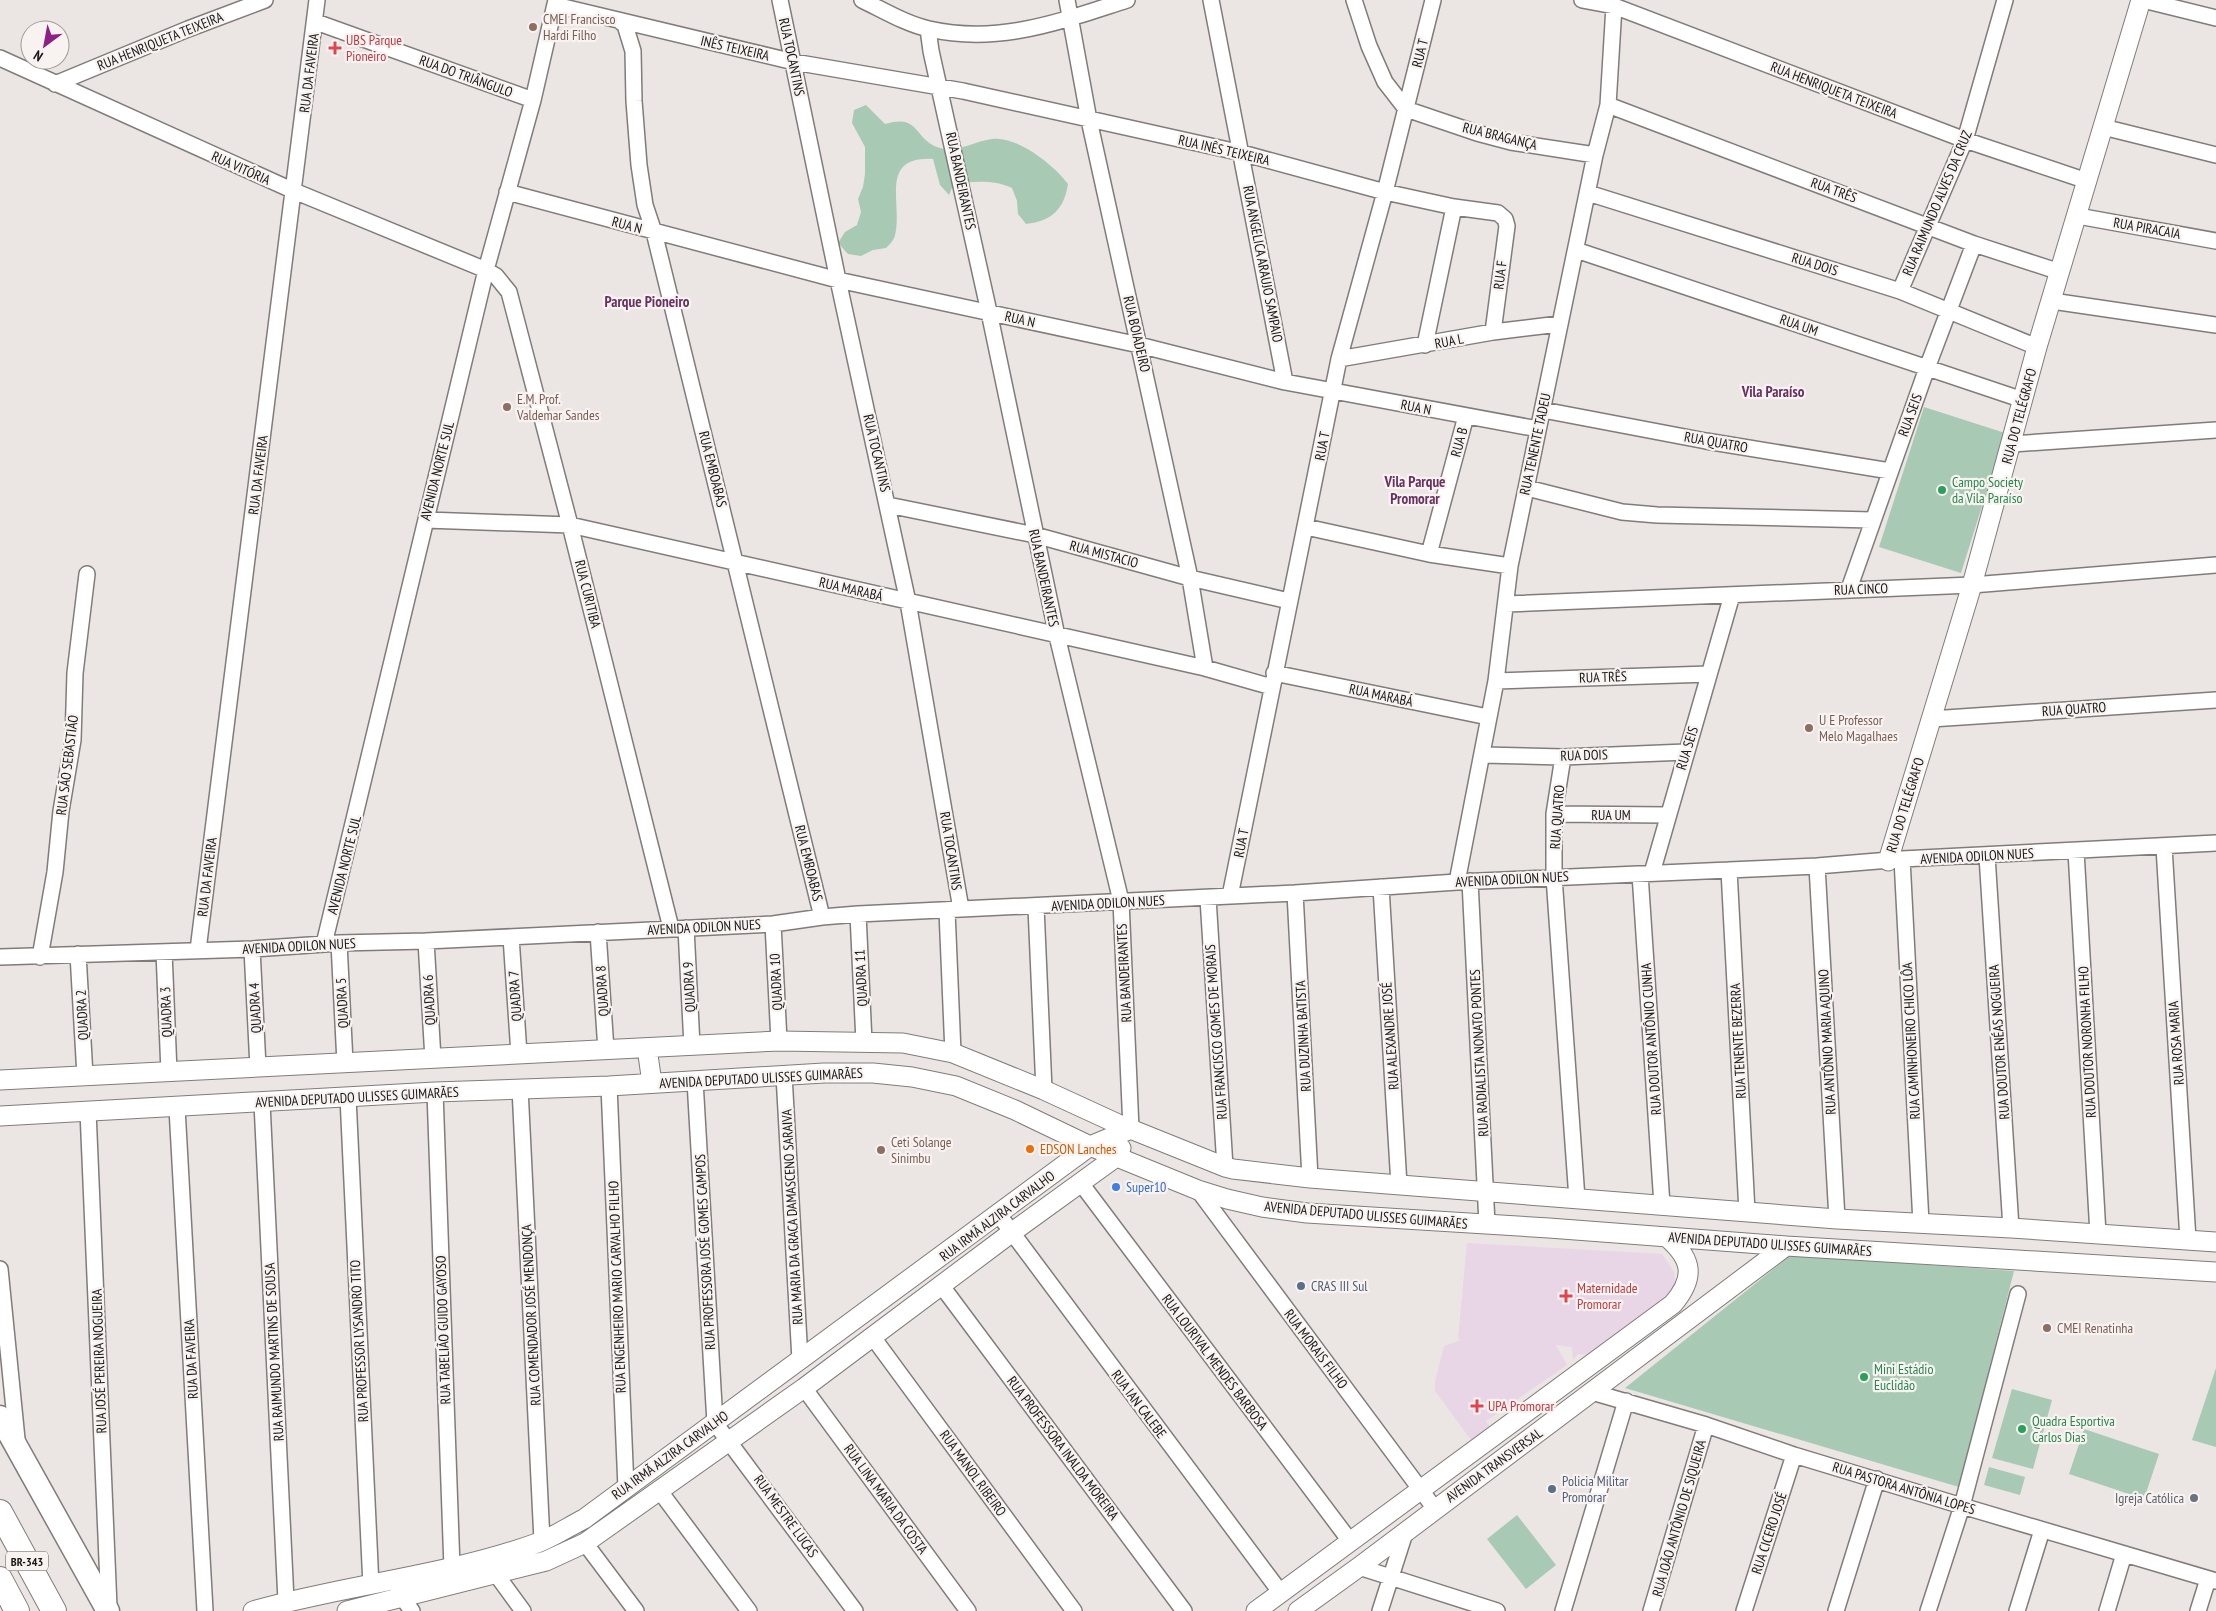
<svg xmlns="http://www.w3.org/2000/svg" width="2216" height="1611" font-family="'PT Sans Narrow',sans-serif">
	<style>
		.medical { fill: #e8d6e7 }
		.green { fill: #a8cab4 }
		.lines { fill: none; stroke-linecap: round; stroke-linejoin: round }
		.minor-casing { stroke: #817c7a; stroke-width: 18 }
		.tertiary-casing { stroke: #817c7a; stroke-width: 21 }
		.primary-casing { stroke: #817c7a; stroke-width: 25 }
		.trunk-casing { stroke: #817c7a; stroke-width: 26 }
		.minor { stroke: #fff; stroke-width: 15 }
		.tertiary { stroke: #fff; stroke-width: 19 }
		.primary { stroke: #fff; stroke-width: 22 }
		.trunk { stroke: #fff; stroke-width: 24 }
		.education-dot { fill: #8d6e63; stroke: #f8f3f1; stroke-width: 2 }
		.health-dot { fill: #e0444e; stroke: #f8f3f1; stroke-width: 2 }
		.leisure-dot { fill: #2e9e5b; stroke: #f8f3f1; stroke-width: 2 }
		.food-dot { fill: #e8710a; stroke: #f8f3f1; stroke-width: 2 }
		.shop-dot { fill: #3f7fe0; stroke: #f8f3f1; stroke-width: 2 }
		.service-dot { fill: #5c6f8a; stroke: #f8f3f1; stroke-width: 2 }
		.worship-dot { fill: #6b7280; stroke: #f8f3f1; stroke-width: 2 }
		.labels { text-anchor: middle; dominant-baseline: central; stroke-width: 4.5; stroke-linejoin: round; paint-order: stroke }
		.shield { fill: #f8f3f1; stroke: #5c5a58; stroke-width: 1 }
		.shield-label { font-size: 12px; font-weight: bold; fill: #191817 }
		.education-label { font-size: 14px; fill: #785e54; stroke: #f8f3f1; text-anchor: start }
		.health-label { font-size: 14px; fill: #be3a42; stroke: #f8f3f1; text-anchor: start }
		.street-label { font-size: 14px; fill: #191817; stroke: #f8f3f1 }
		.leisure-label { font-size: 14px; fill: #27864d; stroke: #f8f3f1; text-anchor: start }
		.food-label { font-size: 14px; fill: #c56008; stroke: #f8f3f1; text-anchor: start }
		.shop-label { font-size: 14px; fill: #366cbe; stroke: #f8f3f1; text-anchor: start }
		.service-label { font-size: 14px; fill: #4e5e75; stroke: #f8f3f1; text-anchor: start }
		.worship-label { font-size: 14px; fill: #5b616d; stroke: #f8f3f1; text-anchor: end }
		.neighbourhood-label { font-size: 15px; font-weight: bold; fill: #673261; stroke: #f8f3f1 }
	</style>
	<rect width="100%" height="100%" fill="#ebe5e3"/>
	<path class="medical" d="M 1467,1243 L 1662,1254 L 1674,1272 L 1676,1291 L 1596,1355 L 1578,1354 L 1573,1360 L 1572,1347 L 1556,1345 L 1567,1365 L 1486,1421 L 1493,1431 L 1474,1444 L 1435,1391 L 1435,1382 L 1444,1346 L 1461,1340 L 1458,1339 Z"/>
	<path class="green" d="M 866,105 L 885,124 C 921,113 913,140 940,148 C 957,153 975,141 992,139 C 1016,135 1054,165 1068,184 C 1064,210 1051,221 1026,224 L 1018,214 L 1017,201 L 1012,188 C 993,179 975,182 954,183 L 949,195 L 940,185 L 933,159 C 878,156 903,204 895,235 C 894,240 890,244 886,248 L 873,250 L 861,256 L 848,254 L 838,243 L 845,232 L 857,225 L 861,212 L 858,199 L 863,187 L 865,174 L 865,147 L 852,123 L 854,110 Z
		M 1924,407 L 2005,433 L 1961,573 L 1879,547 Z
		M 1791,1255 L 2014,1271 L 1959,1487 L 1625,1388 Z
		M 2216,1368 L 2216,1447 L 2192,1440 Z
		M 2012,1389 L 2052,1400 L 2033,1469 L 1992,1458 Z
		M 2084,1429 L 2159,1454 L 2144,1499 L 2069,1474 Z
		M 1989,1467 L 2025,1477 L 2020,1495 L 1984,1485 Z
		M 1517,1515 L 1556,1565 L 1526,1589 L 1487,1539 Z"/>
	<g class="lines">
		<defs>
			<path id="minor" d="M 780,0 L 838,280 L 908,602 L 961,909
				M 862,0 C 883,10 906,24 929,29 C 1000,45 1061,21 1127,0
				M 1067,0 L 1089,120 L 1190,578 L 1205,668
				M 1211,0 L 1285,382
				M 1354,0 L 1369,46 L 1385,82 L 1406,109 L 1477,133 L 1511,142 L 1595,155
				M 1582,0 L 1614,6 L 1965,140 L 2087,181
				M 2143,0 L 2216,18
				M 555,5 L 794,62 L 963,91 L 1242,153 L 1385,192 L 1454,207 L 1498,213 L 1505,219 L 1507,226 L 1493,332
				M 316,22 L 533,100
				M 621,22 L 625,25 L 633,51 L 634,101 L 639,165 L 645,205 L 654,232 L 822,917
				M 928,29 L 931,51 L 989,312 L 1057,636 L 1121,901 L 1131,1129
				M 0,58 L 294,191 L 486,270 L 496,276 L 509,292 L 570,525 L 671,928
				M 55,84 L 188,29 L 265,0
				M 1608,105 L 1974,244 L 2060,272
				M 2103,127 L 2216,155
				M 507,192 L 838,280 L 1139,345 L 1285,382 L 1538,429
				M 1588,193 L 1900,291 L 2037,347
				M 2078,216 L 2216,241
				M 1576,250 L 2023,400
				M 1900,291 L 1965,140 L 2005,0
				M 2052,301 L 2216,325
				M 1425,345 L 1454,207
				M 1339,359 L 1493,332 L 1559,324
				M 1543,410 L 1706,441 L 1890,471
				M 2012,444 L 2216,430
				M 1527,488 L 1622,512 L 1657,515 L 1872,520
				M 888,505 L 1035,535 L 1190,578 L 1289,601
				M 426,520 L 570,525 L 1205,668 L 1272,687
				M 1306,527 L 1429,554 L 1510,566
				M 1429,554 L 1466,416
				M 1849,589 L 1927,368 L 1974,244
				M 1506,604 L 1972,585 L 2216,565
				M 1274,673 L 1488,717
				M 1496,681 L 1709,674
				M 1931,719 L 2216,700
				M 1482,755 L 1563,757 L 1686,752
				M 1563,757 L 1554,814 L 1554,877 L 1577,1199
				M 1554,814 L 1667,815
				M 2164,847 L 2188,1240
				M 2076,851 L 2098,1234
				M 1987,856 L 2011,1228
				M 1902,859 L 1921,1223
				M 1817,866 L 1837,1219
				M 1729,870 L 1747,1212
				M 1652,873 L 1732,595
				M 1640,874 L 1662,1205
				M 1470,881 L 1487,1224
				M 1457,882 L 1496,681 L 1510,566 L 1595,155 L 1608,105 L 1614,6
				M 1381,887 L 1399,1185
				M 1295,893 L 1310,1178
				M 1230,896 L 1339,359 L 1385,192 L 1433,0
				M 1208,898 L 1225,1167
				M 1036,907 L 1044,1090
				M 947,911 L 953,1053
				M 858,914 L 864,1042
				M 773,924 L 779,1041
				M 686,928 L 692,1046
				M 598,932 L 606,1050
				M 511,937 L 519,1054
				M 426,941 L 433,1059
				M 339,943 L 345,1063
				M 324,944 L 486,270 L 533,100 L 556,0
				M 252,949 L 258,1067
				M 198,950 L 317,0
				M 164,952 L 169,1072
				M 78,954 L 85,1076
				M 0,957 L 252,949 L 339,943 L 426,941 L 773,924 L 822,917 L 858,914 L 1295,893 L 1457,882 L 1817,866 L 1902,859 L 2216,843
				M 40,957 L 55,872 L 61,811 L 73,740 L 75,673 L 87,574
				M 784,1075 L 800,1360
				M 695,1081 L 715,1423 L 855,1611
				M 609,1086 L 626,1488
				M 520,1088 L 542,1541
				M 435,1092 L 452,1568
				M 348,1097 L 371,1586
				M 262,1103 L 286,1601
				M 177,1108 L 205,1611
				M 88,1111 L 109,1607
				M 1080,1182 L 1350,1541
				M 1198,1190 L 1435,1509
				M 999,1215 L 1281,1593
				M 0,1269 L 17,1439
				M 941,1285 L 1184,1611
				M 872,1336 L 1074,1611
				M 804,1388 L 968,1611
				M 1592,1392 L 1706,1425 L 1794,1455 L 1962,1506 L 2216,1581
				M 659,1490 L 749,1611
				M 585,1543 L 636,1611
				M 1359,1567 L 1497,1611
				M 496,1574 L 523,1611
				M 402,1597 L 412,1611
				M 1380,1611 L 1405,1533
				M 1563,1611 L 1626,1401
				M 1651,1611 L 1706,1425
				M 1744,1611 L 1794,1455
				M 1836,1611 L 1877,1479
				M 1928,1611 L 1962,1506 L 2018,1294
				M 2017,1611 L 2042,1530
				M 2107,1611 L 2124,1554
				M 2198,1611 L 2208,1579"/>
			<path id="tertiary" d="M 1888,861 L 1972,585 L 2037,347 L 2141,0
				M 647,1048 L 652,1083
				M 0,1080 L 779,1041 L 903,1043 L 953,1053 L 1044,1090 L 1118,1124 L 1225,1167 L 1233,1169 L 1310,1178 L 1837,1219 L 2011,1228 L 2216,1242
				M 0,1116 L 435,1092 L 609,1086 L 824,1073 L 873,1073 L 912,1077 L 956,1086 L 1015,1110 L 1090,1146 L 1198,1190 L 1227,1199 L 1262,1207 L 1307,1213 L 1549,1228 L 1786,1246 L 2216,1272
				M 253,1611 C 348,1584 447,1576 540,1542 C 555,1536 570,1526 584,1519 L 1090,1146 L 1131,1129
				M 347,1611 L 546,1561 L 585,1543 L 804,1388 L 1011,1233 L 1116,1157 L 1121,1148
				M 1256,1611 L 1673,1304 C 1695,1278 1693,1260 1668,1238
				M 1298,1611 L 1359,1567 L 1786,1246"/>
			<path id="primary" d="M 0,1417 L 108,1611"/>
			<path id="trunk" d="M 0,1512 L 54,1611
				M 0,1579 L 17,1611"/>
		</defs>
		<use href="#minor" class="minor-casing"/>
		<use href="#tertiary" class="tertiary-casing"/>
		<use href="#primary" class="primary-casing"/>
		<use href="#trunk" class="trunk-casing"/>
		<use href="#minor" class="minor"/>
		<use href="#tertiary" class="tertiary"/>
		<use href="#primary" class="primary"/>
		<use href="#trunk" class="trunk"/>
	</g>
	<g class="education-dot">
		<circle cx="533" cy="27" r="5"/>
		<circle cx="507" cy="407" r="5"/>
		<circle cx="1809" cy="728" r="5"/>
		<circle cx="881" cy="1150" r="5"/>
		<circle cx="2047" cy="1328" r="5"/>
	</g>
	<g class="health-dot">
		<path d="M332.5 40.5h5v5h5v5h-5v5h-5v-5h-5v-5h5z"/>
		<path d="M1563.5 1288.5h5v5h5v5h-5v5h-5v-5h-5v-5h5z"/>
		<path d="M1474.5 1398.5h5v5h5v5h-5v5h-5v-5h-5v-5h5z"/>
	</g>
	<g class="leisure-dot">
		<circle cx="1942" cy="490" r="5"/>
		<circle cx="1864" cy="1377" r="5"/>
		<circle cx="2022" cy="1429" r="5"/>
	</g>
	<circle class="food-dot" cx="1030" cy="1149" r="5"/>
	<circle class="shop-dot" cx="1116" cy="1187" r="5"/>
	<g class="service-dot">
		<circle cx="1301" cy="1286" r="5"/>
		<circle cx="1552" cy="1489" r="5"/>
	</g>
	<circle class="worship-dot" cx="2194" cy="1498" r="5"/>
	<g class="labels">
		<rect class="shield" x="6" y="1551.5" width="42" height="19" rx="4"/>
		<g class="shield-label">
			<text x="27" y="1561">BR-343</text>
		</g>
		<g class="education-label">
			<text x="543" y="19">CMEI Francisco<tspan x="543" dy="16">Hardi Filho</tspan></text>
			<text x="517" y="399">E.M. Prof.<tspan x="517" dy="16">Valdemar Sandes</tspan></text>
			<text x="1819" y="720">U E Professor<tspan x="1819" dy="16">Melo Magalhaes</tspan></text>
			<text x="891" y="1142">Ceti Solange<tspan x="891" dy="16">Sinimbu</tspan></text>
			<text x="2057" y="1328">CMEI Renatinha</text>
		</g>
		<g class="health-label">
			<text x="346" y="40">UBS Parque<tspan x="346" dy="16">Pioneiro</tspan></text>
			<text x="1577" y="1288">Maternidade<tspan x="1577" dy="16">Promorar</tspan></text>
			<text x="1488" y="1406">UPA Promorar</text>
		</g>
		<g class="street-label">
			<text transform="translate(160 41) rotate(-22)">RUA HENRIQUETA TEIXEIRA</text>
			<text transform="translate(735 48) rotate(13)">INÊS TEIXEIRA</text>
			<text transform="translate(1420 53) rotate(-76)">RUA T</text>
			<text transform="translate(792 57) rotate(78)">RUA TOCANTINS</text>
			<text transform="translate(309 73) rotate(-83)">RUA DA FAVEIRA</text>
			<text transform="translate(466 76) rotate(20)">RUA DO TRIÂNGULO</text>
			<text transform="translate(1834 90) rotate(21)">RUA HENRIQUETA TEIXEIRA</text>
			<text transform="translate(1500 136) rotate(14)">RUA BRAGANÇA</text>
			<text transform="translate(1224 150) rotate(13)">RUA INÊS TEIXEIRA</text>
			<text transform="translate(241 168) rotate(24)">RUA VITÓRIA</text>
			<text transform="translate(961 181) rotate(78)">RUA BANDEIRANTES</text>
			<text transform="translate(1834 190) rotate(20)">RUA TRÊS</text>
			<text transform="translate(1937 203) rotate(-67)">RUA RAIMUNDO ALVES DA CRUZ</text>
			<text transform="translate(627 225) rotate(15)">RUA N</text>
			<text transform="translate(2147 228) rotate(10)">RUA PIRACAIA</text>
			<text transform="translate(1263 264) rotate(79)">RUA ANGELICA ARAUJO SAMPAIO</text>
			<text transform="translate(1815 264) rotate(17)">RUA DOIS</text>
			<text transform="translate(1500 275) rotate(-83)">RUA F</text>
			<text transform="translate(1020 319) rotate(13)">RUA N</text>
			<text transform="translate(1799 325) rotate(19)">RUA UM</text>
			<text transform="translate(1137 334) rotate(77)">RUA BOIADEIRO</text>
			<text transform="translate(1449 341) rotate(-11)">RUA L</text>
			<text transform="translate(1416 407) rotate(11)">RUA N</text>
			<text transform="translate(1910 415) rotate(-70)">RUA SEIS</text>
			<text transform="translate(2019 416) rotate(-75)">RUA DO TELÉGRAFO</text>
			<text transform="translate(1459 442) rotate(-75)">RUA B</text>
			<text transform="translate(1716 442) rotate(10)">RUA QUATRO</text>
			<text transform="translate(1535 444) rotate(-78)">RUA TENENTE TADEU</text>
			<text transform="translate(1322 446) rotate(-79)">RUA T</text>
			<text transform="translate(877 453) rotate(77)">RUA TOCANTINS</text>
			<text transform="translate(713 469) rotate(76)">RUA EMBOABAS</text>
			<text transform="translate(437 471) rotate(-76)">AVENIDA NORTE SUL</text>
			<text transform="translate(258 475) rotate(-83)">RUA DA FAVEIRA</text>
			<text transform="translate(1104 554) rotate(15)">RUA MISTACIO</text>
			<text transform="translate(1044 578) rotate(78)">RUA BANDEIRANTES</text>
			<text transform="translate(851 589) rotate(13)">RUA MARABÁ</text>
			<text transform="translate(1861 589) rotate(-2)">RUA CINCO</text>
			<text transform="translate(588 594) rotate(76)">RUA CURITIBA</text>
			<text transform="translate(1603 677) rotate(-2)">RUA TRÊS</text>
			<text transform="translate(1381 695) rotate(12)">RUA MARABÁ</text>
			<text transform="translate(2074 709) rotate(-4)">RUA QUATRO</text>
			<text transform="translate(1687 748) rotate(-73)">RUA SEIS</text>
			<text transform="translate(1584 755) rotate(-2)">RUA DOIS</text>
			<text transform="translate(67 765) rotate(-83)">RUA SÃO SEBASTIÃO</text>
			<text transform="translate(1905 805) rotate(-73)">RUA DO TELÉGRAFO</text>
			<text x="1611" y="815">RUA UM</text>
			<text transform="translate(1557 817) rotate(-86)">RUA QUATRO</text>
			<text transform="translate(1241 843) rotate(-79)">RUA T</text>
			<text transform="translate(951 851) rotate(81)">RUA TOCANTINS</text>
			<text transform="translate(1977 856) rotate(-3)">AVENIDA ODILON NUES</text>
			<text transform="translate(809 863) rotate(76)">RUA EMBOABAS</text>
			<text transform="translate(344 865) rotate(-76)">AVENIDA NORTE SUL</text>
			<text transform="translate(207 877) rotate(-83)">RUA DA FAVEIRA</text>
			<text transform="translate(1512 879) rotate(-3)">AVENIDA ODILON NUES</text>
			<text transform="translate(1108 903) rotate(-3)">AVENIDA ODILON NUES</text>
			<text transform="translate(704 927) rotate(-3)">AVENIDA ODILON NUES</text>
			<text transform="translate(299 946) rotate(-3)">AVENIDA ODILON NUES</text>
			<text transform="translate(1124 973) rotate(-93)">RUA BANDEIRANTES</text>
			<text transform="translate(861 978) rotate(-93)">QUADRA 11</text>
			<text transform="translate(776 982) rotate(-93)">QUADRA 10</text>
			<text transform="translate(689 987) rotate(-93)">QUADRA 9</text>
			<text transform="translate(602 991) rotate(-94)">QUADRA 8</text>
			<text transform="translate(515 996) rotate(-94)">QUADRA 7</text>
			<text transform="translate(429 1000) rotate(-93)">QUADRA 6</text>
			<text transform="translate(342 1003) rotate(-93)">QUADRA 5</text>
			<text transform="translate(255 1008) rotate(-93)">QUADRA 4</text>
			<text transform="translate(166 1012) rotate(-92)">QUADRA 3</text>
			<text transform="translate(82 1015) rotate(-93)">QUADRA 2</text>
			<text transform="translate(1216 1032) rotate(-94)">RUA FRANCISCO GOMES DE MORAIS</text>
			<text transform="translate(1303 1036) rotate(-93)">RUA DUZINHA BATISTA</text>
			<text transform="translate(1390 1036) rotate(-94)">RUA ALEXANDRE JOSÉ</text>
			<text transform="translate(1651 1039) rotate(-94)">RUA DOUTOR ANTÔNIO CUNHA</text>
			<text transform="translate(1738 1041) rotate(-93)">RUA TENENTE BEZERRA</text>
			<text transform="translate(1911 1041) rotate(-93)">RUA CAMINHONEIRO CHICO LÔA</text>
			<text transform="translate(1827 1042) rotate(-93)">RUA ANTÔNIO MARIA AQUINO</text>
			<text transform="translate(1999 1042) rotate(-94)">RUA DOUTOR ENÉAS NOGUEIRA</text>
			<text transform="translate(2087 1042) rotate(-93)">RUA DOUTOR NORONHA FILHO</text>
			<text transform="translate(2176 1043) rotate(-94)">RUA ROSA MARIA</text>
			<text transform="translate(1479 1053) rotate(-93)">RUA RADIALISTA NONATO PONTES</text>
			<text transform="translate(761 1078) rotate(-3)">AVENIDA DEPUTADO ULISSES GUIMARÃES</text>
			<text transform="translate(357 1097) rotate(-3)">AVENIDA DEPUTADO ULISSES GUIMARÃES</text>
			<text transform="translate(1366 1215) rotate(5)">AVENIDA DEPUTADO ULISSES GUIMARÃES</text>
			<text transform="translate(997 1216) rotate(-37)">RUA IRMÃ ALZIRA CARVALHO</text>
			<text transform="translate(792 1217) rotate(-93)">RUA MARIA DA GRACA DAMASCENO SARAIVA</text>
			<text transform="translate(1770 1244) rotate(4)">AVENIDA DEPUTADO ULISSES GUIMARÃES</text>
			<text transform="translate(705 1252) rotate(-93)">RUA PROFESSORA JOSÉ GOMES CAMPOS</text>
			<text transform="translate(617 1287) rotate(-92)">RUA ENGENHEIRO MARIO CARVALHO FILHO</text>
			<text transform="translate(531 1315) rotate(-93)">RUA COMENDADOR JOSÉ MENDONÇA</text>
			<text transform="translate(443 1330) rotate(-92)">RUA TABELIÃO GUIDO GAYOSO</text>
			<text transform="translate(359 1341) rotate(-93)">RUA PROFESSOR LYSANDRO TITO</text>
			<text transform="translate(1316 1349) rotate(53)">RUA MORAIS FILHO</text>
			<text transform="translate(274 1352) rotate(-93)">RUA RAIMUNDO MARTINS DE SOUSA</text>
			<text transform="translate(191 1359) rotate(-93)">RUA DA FAVEIRA</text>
			<text transform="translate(99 1361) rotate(-92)">RUA JOSÉ PEREIRA NOGUEIRA</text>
			<text transform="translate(1215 1362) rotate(53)">RUA LOURIVAL MENDES BARBOSA</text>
			<text transform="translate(1139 1404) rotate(53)">RUA IAN CALEBE</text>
			<text transform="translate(1063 1448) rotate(53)">RUA PROFESSORA INALDA MOREIRA</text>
			<text transform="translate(670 1455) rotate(-36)">RUA IRMÃ ALZIRA CARVALHO</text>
			<text transform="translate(1494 1465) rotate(-36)">AVENIDA TRANSVERSAL</text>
			<text transform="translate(973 1473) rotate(54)">RUA MANOL RIBEIRO</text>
			<text transform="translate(1904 1488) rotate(17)">RUA PASTORA ANTÔNIA LOPES</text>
			<text transform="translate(886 1499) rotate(54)">RUA LINA MARIA DA COSTA</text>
			<text transform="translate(786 1516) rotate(54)">RUA MESTRE LUCAS</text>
			<text transform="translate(1679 1518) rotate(-74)">RUA JOÃO ANTÔNIO DE SIQUEIRA</text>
			<text transform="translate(1769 1533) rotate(-72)">RUA CICERO JOSÉ</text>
		</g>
		<g class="leisure-label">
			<text x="1952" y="482">Campo Society<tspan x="1952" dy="16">da Vila Paraíso</tspan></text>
			<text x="1874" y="1369">Mini Estádio<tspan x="1874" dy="16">Euclidão</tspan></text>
			<text x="2032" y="1421">Quadra Esportiva<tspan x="2032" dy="16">Carlos Dias</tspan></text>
		</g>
		<g class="food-label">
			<text x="1040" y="1149">EDSON Lanches</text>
		</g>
		<g class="shop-label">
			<text x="1126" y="1187">Super10</text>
		</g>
		<g class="service-label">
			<text x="1311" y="1286">CRAS III Sul</text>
			<text x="1562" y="1481">Policia Militar<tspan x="1562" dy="16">Promorar</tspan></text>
		</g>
		<g class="worship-label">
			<text x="2184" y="1498">Igreja Católica</text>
		</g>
		<g class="neighbourhood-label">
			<text x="647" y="301">Parque Pioneiro</text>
			<text x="1773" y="391">Vila Paraíso</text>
			<text x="1415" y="481">Vila Parque<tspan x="1415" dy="17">Promorar</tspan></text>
		</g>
	</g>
	<g transform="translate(45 45) rotate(212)"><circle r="24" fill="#f8f3f1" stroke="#9f9b9a"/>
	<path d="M0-4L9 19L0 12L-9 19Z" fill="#8c2084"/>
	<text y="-8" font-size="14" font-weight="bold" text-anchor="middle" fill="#191817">N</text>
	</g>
</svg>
